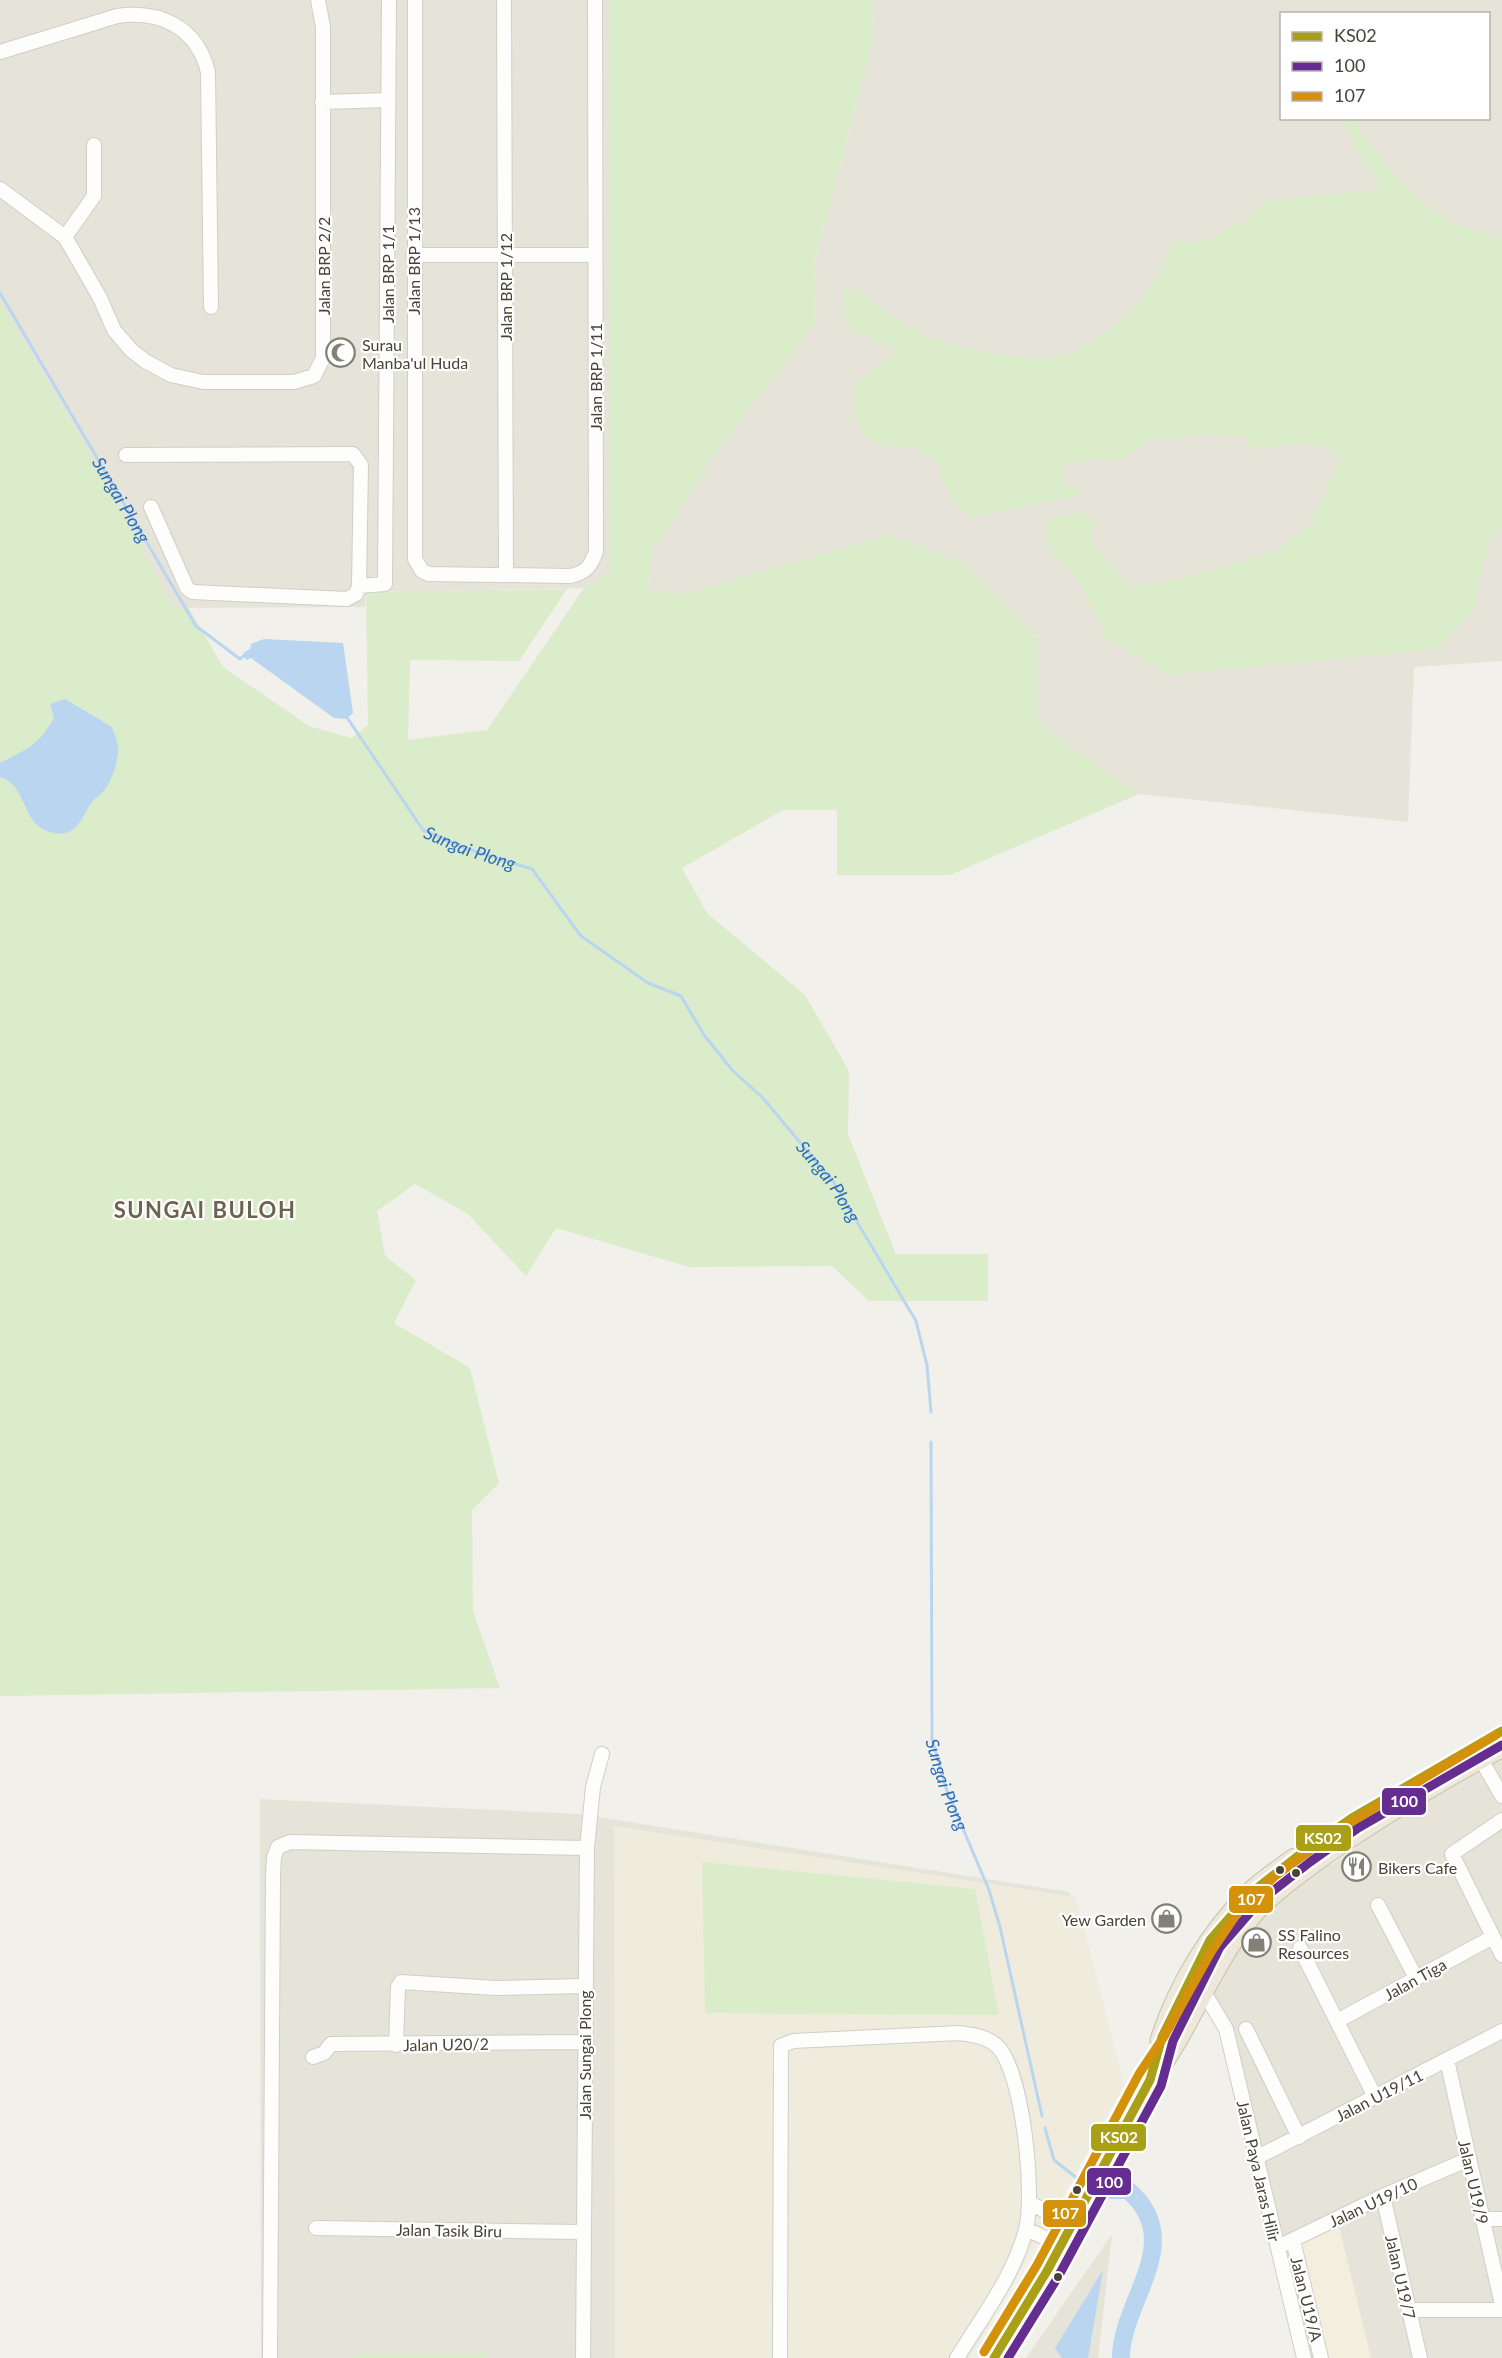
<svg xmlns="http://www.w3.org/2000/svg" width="1502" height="2358" font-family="Lato,sans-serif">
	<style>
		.residential { fill: #e6e3d8; fill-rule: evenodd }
		.commercial { fill: #f4eede }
		.education { fill: #efecdd }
		.green { fill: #dbeccb }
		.water { fill: #bad5f0 }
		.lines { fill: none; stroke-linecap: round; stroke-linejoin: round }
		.stream { stroke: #bad5f0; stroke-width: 3 }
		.river { stroke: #bad5f0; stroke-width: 18 }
		.minor-casing { stroke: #cfcec8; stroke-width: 16 }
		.highway-casing { stroke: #c9c1a6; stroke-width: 23 }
		.minor { stroke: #fdfdfc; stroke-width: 14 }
		.highway { stroke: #ede8d9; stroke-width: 21 }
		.bus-1-casing { stroke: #fff; stroke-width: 14 }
		.bus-2-casing { stroke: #fff; stroke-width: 14 }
		.bus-3-casing { stroke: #fff; stroke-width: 14 }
		.bus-1 { stroke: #a9a018; stroke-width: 9 }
		.bus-2 { stroke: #662d91; stroke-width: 9 }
		.bus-3 { stroke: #d4920b; stroke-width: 9 }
		.bus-dot { fill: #484336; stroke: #fff; stroke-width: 2 }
		.labels { text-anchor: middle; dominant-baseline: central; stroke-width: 4.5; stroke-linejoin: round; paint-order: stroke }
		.street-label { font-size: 16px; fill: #484336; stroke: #fff }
		.poi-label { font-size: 16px; fill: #484336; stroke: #fff; text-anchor: start }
		.water-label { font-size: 18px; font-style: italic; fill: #2c6db7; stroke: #fff }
		.district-label { font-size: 22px; font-weight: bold; letter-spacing: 1.5px; fill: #6b634d; stroke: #fff }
		.line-badge { stroke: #fff; stroke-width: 2 }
		.badge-label { font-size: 16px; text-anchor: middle; font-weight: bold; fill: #fff }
	</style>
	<rect width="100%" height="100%" fill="#f1f0eb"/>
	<path class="residential" d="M 0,0 L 610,0 L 610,573 L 584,588 L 366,592 L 365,607 L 175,608 L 0,996 Z
		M 874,0 L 1502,0 L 1502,661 L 1414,667 L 1408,822 L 1139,794 L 1038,723 L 1038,637 L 889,535 L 684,594 L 648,590 L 652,553 L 717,450 L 816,323 L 814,263 L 873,42 ZM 1282,14 L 1488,14 L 1488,118 L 1282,118 Z
		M 1502,1755 L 1502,2358 L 1305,2358 L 1226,2029 L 1207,1996 L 1256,1919 L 1308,1877 L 1343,1857 L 1427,1794 Z
		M 260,1799 L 579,1814 L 1069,1892 L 1117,2081 L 925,2358 L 261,2358 Z
		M 1112,2234 L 1098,2358 L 1026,2358 Z"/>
	<path class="commercial" d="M 1338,2222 L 1371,2358 L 1324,2358 L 1297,2242 Z"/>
	<path class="education" d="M 614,1826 L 1076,1897 L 1124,2085 L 1036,2244 L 970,2358 L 615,2358 Z"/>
	<path class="green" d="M 609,0 L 874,0 L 873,42 L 814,263 L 816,323 L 717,450 L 652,553 L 648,589 L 684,594 L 889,535 L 964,563 L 1038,638 L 1038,723 L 1139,794 L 950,875 L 837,875 L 837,810 L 783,810 L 682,868 L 707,913 L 805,995 L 849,1071 L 848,1134 L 896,1254 L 988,1254 L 988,1301 L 869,1301 L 832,1266 L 689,1267 L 556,1228 L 526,1276 L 468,1214 L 415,1184 L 377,1211 L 385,1256 L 416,1280 L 394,1323 L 470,1368 L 499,1483 L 472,1510 L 473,1611 L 500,1688 L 0,1696 L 0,302 L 88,450 L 174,608 L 189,608 L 223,667 L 309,726 L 351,738 L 368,725 L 366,592 L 567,589 L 519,661 L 410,660 L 408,740 L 487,730 L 584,588 L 610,573 Z
		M 1342,119 L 1353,119 C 1378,154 1403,191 1441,215 C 1459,226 1482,232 1502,240 L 1502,524 L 1489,543 L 1477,587 L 1476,608 L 1437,649 L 1166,675 L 1107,638 L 1078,579 L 1052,552 L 1045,531 L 1045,523 L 1057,517 L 1087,512 L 1094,525 L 1090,540 L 1128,585 L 1159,585 L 1277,551 L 1310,523 L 1336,469 L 1338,452 L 1308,442 L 1255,450 L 1243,436 L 1196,435 L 1153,441 L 1118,460 L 1091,459 L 1064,466 L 1063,483 L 1079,486 L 1079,495 L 972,517 C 954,507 942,486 940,466 C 934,461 928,454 921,451 C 914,447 902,448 893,447 C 855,442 852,417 855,384 L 898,351 L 847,327 L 842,297 L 846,290 L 853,290 C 878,305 902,324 928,336 C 953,349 1036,364 1063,355 C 1113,338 1156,294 1171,243 L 1205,241 L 1234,225 L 1245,223 L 1262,201 L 1382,189 L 1355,147 Z
		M 702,1862 L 975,1889 L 999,2015 L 705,2013 Z
		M 353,2354 L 489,2354 L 486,2358 L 353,2358 Z"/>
	<path class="water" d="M 264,639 L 343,643 L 353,713 L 346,719 L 334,718 L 251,658 L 246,660 L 243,653 L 250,649 L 251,644 Z
		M 65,699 L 112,727 C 114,734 120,745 118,753 C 117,763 112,780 106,788 C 103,793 97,796 93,801 C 81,816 78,840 50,832 C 21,825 28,785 0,777 L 0,763 C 27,749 38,746 54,718 L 50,704 Z
		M 1103,2270 L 1088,2358 L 1062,2358 L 1055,2348 Z"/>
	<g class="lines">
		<g class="stream">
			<path id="s1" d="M 0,293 L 196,626 L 240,659 L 245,655"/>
			<path id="s2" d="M 346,716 L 423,830 L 465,848 L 532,869 L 581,936 L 648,983 L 681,996 L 704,1035 L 733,1071 L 762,1097 L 834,1183 L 916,1321 L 927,1365 L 931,1412"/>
			<path id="s3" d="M 931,1442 L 932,1739 L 947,1791 L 989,1890 L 1000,1927 L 1042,2116"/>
			<path d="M 1045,2128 L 1054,2160 L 1078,2179"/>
		</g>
		<path class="river" d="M 1109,2190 L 1128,2190 C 1188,2242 1121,2300 1121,2358"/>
		<defs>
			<path id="minor" d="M 415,0 L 415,559 L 422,571 L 429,574 L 570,576 C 586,573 591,566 596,551 L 595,0
				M 504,0 L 506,573
				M 0,52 L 117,16 C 160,10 197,27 208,72 L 211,307
				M 322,102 L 388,100
				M 0,189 L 65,237 L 100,298 L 114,330 L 131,350 L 145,361 L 171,375 L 203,382 L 294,382 L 314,376 L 323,358 L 323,27 L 318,0
				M 65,237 L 94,196 L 94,145
				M 413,255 L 595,255
				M 126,455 L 353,454 L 361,465 L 359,586 L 356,594 L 347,599 L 192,592 L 187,588 L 151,507
				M 359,586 L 385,584 L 389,0
				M 1480,1758 L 1502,1796
				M 1502,1820 L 1452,1854 L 1502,1955
				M 1378,1905 L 1416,1978
				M 1300,1948 L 1375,2097
				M 1202,1989 L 1226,2029 L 1304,2358
				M 1337,2021 L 1493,1937
				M 1246,2029 L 1299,2137
				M 396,2045 L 398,1987 L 401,1982 L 495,1988 L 584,1986
				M 313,2057 L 324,2053 L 331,2044 L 584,2042
				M 1447,2060 L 1502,2305
				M 1256,2158 L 1502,2031
				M 1383,2196 L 1420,2358
				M 1032,2204 L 1072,2225
				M 1483,2219 L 1502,2219
				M 316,2228 L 583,2232
				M 1026,2229 L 1061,2245
				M 1293,2240 L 1321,2358
				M 1278,2247 L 1383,2196 L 1469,2159
				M 1409,2310 L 1502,2310
				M 270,2358 L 273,1876 L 274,1857 L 278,1847 L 290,1842 L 587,1848
				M 583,2358 L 587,1848 L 593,1787 L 602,1754
				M 780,2358 L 781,2046 L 793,2041 L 959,2033 C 973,2035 986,2036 997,2046 C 1023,2070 1035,2195 1026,2229 C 1014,2276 982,2317 957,2358"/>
			<path id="highway" d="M 1161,2040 C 1179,1986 1210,1933 1251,1893 C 1264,1880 1280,1870 1295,1859
				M 994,2358 L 1047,2271 L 1150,2080 C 1188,2031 1208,1969 1247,1920 C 1267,1895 1297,1874 1323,1855 C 1380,1815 1440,1780 1502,1746"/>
		</defs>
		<use href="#minor" class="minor-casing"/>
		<use href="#highway" class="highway-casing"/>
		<use href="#minor" class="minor"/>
		<use href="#highway" class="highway"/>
		<defs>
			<path id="bus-1" d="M 994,2358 L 1047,2271 L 1150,2080 L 1162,2037 L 1210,1940 L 1252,1892 L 1303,1852 L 1352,1818 L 1502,1731"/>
			<path id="bus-2" d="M 1008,2358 L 1058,2277 L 1161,2086 L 1173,2041 L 1220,1947 L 1260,1901 L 1310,1862 L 1358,1828 L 1502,1745"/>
			<path id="bus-3" d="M 984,2352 L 1037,2265 L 1139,2074 L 1165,2035 L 1211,1952 L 1238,1912 L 1275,1876 L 1338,1830 L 1496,1735"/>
		</defs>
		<use href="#bus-1" class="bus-1-casing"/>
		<use href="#bus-2" class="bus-2-casing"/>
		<use href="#bus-3" class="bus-3-casing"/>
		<use href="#bus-1" class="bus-1"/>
		<use href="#bus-2" class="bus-2"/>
		<use href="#bus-3" class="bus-3"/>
	</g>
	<defs>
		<symbol id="mosque-ring" viewBox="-11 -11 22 22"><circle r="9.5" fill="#fff" stroke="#838075" stroke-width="1.5"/><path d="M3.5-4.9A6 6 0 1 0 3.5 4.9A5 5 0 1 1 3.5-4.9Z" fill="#838075"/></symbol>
		<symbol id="restaurant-ring" viewBox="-11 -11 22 22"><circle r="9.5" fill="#fff" stroke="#838075" stroke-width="1.5"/><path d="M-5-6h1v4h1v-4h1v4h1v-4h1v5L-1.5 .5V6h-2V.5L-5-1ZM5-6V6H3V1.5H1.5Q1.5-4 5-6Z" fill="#838075"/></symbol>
		<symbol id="shop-ring" viewBox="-11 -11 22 22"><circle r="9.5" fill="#fff" stroke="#838075" stroke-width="1.5"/><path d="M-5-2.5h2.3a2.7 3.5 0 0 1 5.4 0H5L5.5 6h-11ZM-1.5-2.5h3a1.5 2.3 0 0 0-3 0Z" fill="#838075"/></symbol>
	</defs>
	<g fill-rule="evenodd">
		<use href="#mosque-ring" x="324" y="336" width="33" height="33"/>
		<use href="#restaurant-ring" x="1340" y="1850" width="33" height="33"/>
		<use href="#shop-ring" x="1150" y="1902" width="33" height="33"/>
		<use href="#shop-ring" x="1240" y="1926" width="33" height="33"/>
	</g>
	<g class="bus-dot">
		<circle cx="1280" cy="1870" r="5"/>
		<circle cx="1296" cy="1873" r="5"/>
		<circle cx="1077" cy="2190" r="5"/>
		<circle cx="1058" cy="2277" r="5"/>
	</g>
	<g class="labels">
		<g class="street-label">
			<text transform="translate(413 261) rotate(-90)">Jalan BRP 1/13</text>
			<text transform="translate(323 266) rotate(-90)">Jalan BRP 2/2</text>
			<text transform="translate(387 274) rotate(-90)">Jalan BRP 1/1</text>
			<text transform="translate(505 287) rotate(-90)">Jalan BRP 1/12</text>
			<text transform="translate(595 377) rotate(-90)">Jalan BRP 1/11</text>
			<text transform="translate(1415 1979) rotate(-29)">Jalan Tiga</text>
			<text transform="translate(446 2044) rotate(-1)">Jalan U20/2</text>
			<text transform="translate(584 2055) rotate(-90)">Jalan Sungai Plong</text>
			<text transform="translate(1379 2095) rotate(-27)">Jalan U19/11</text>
			<text transform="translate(1259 2171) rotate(77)">Jalan Paya Jaras Hilir</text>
			<text transform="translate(1474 2182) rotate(77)">Jalan U19/9</text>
			<text transform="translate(1373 2202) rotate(-25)">Jalan U19/10</text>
			<text transform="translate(449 2230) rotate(1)">Jalan Tasik Biru</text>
			<text transform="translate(1401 2277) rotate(77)">Jalan U19/7</text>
			<text transform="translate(1307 2299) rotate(76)">Jalan U19/A</text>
		</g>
		<g class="poi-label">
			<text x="362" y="344">Surau<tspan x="362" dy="18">Manba'ul Huda</tspan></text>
			<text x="1378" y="1867">Bikers Cafe</text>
			<text x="1146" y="1919" text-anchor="end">Yew Garden</text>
			<text x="1278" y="1934">SS Falino<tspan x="1278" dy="18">Resources</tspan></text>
		</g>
		<g class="water-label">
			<text stroke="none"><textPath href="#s1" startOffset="240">Sungai Plong</textPath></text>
			<text stroke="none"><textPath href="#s2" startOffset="188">Sungai Plong</textPath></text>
			<text stroke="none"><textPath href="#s2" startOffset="692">Sungai Plong</textPath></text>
			<text stroke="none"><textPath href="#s3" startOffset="345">Sungai Plong</textPath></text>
		</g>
		<g class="district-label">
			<text x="205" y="1209">SUNGAI BULOH</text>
		</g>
	</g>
	<g class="line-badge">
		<rect x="1381" y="1787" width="46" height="29" rx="6" fill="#662d91"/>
		<rect x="1295" y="1824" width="57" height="28" rx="6" fill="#a9a018"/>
		<rect x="1228" y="1885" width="46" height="29" rx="6" fill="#d4920b"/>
		<rect x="1090" y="2123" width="57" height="29" rx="6" fill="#a9a018"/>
		<rect x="1086" y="2167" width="46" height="29" rx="6" fill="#662d91"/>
		<rect x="1042" y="2199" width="45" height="29" rx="6" fill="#d4920b"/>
	</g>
	<g class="badge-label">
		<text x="1404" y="1807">100</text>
		<text x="1323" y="1844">KS02</text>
		<text x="1251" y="1905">107</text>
		<text x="1119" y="2143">KS02</text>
		<text x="1109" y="2188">100</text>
		<text x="1065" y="2219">107</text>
	</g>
	<rect x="1280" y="12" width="210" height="108" fill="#ffffff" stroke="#b6b4af" stroke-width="1.5"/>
	<rect x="1292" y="32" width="30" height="9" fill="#a9a018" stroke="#b6b4af" stroke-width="1.5"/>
	<text x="1334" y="42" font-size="18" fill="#484336">KS02</text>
	<rect x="1292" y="62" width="30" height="9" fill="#662d91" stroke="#b6b4af" stroke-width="1.5"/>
	<text x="1334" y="72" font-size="18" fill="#484336">100</text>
	<rect x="1292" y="92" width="30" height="9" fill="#d4920b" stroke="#b6b4af" stroke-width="1.5"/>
	<text x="1334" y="102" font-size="18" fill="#484336">107</text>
</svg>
